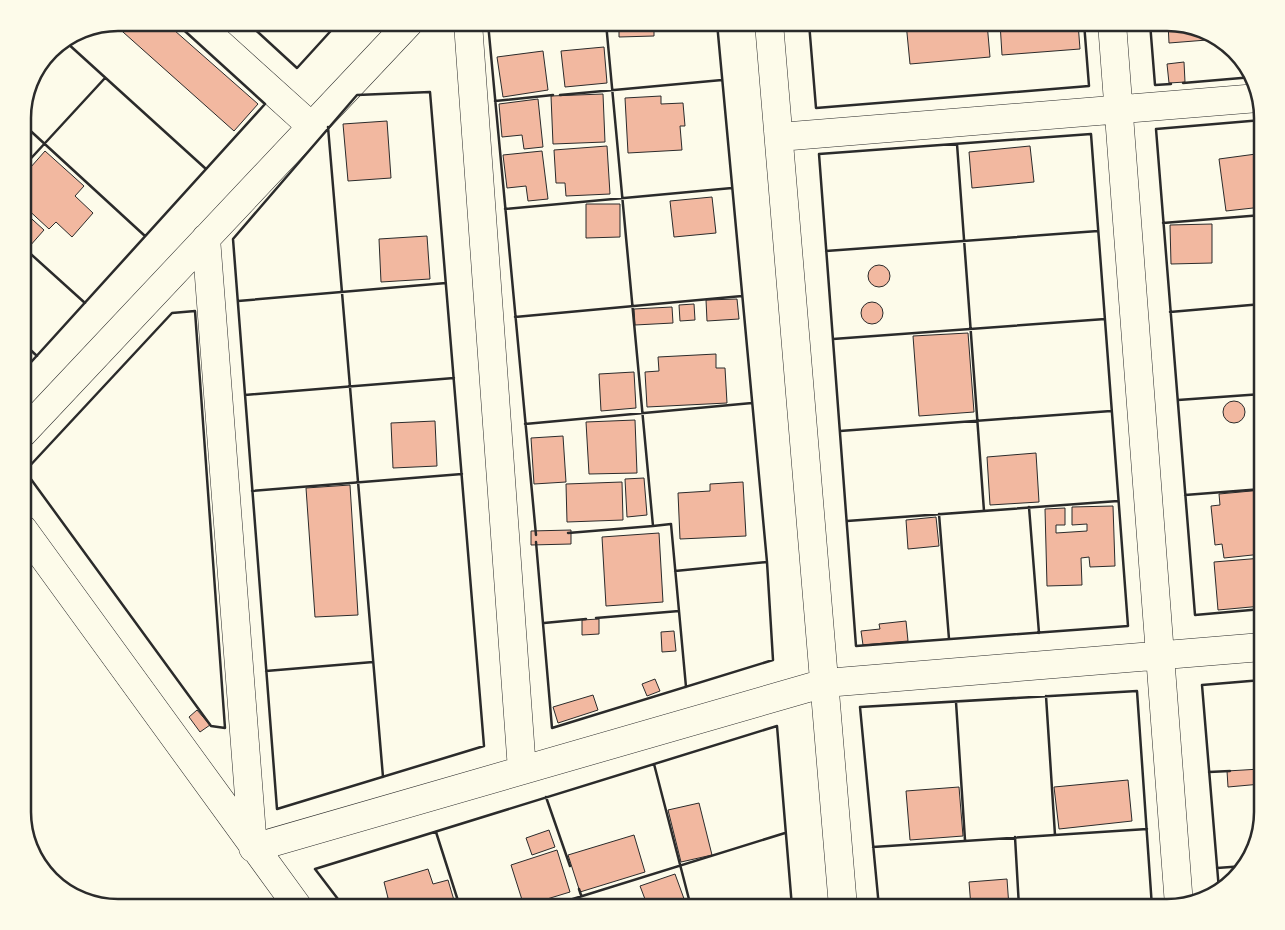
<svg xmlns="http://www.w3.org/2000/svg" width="1285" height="930" font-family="'Playfair Display',serif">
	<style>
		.building { fill: #f2b8a0; stroke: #2b2b2b }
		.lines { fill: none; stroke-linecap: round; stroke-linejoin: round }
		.minor-casing { stroke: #2b2b2b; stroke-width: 29 }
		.minor { stroke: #fdfbea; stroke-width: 28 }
		.wall { stroke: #2b2b2b; stroke-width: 2.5 }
		.rim { fill: none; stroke: #2b2b2b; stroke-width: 2.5 }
	</style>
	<rect width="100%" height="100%" fill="#fdfbea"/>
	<path class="building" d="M 118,22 L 166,23 L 258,104 L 234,131 L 114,24 Z
		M 619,23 L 654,23 L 654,36 L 619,37 Z
		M 906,23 L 987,23 L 990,57 L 910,64 Z
		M 1000,23 L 1078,23 L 1080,49 L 1002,55 Z
		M 1168,23 L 1207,36 L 1207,40 L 1169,43 Z
		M 604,47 L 607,83 L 565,87 L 561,51 Z
		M 543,51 L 548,90 L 503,97 L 497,57 Z
		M 1184,62 L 1185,82 L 1169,83 L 1167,64 Z
		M 603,94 L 605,142 L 553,144 L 551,96 Z
		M 661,96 L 661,104 L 683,103 L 685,126 L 680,126 L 682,150 L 628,153 L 625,98 Z
		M 538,99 L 543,147 L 524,149 L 522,135 L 502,137 L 499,104 Z
		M 387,121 L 391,178 L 348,181 L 343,124 Z
		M 607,146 L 610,194 L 566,196 L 565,183 L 556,183 L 554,150 Z
		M 1030,146 L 1034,182 L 972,188 L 969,152 Z
		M 45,151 L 84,186 L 75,196 L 93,213 L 72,237 L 56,222 L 49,229 L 23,205 L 23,176 Z
		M 542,151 L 548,199 L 528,201 L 526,186 L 507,188 L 503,155 Z
		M 1256,154 L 1257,166 L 1262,166 L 1262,207 L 1226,211 L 1219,159 Z
		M 712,197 L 716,233 L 674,237 L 670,201 Z
		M 586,204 L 620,204 L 620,237 L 586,238 Z
		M 23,211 L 44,230 L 29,247 L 23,241 Z
		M 1212,224 L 1212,263 L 1171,264 L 1170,225 Z
		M 427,236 L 430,279 L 381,282 L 379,239 Z
		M868 276a11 11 0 1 1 22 0a11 11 0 1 1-22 0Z
		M 737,299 L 739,319 L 707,321 L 706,300 Z
		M861 313a11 11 0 1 1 22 0a11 11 0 1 1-22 0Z
		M 694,304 L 695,320 L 680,321 L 679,305 Z
		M 672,307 L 673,323 L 635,325 L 634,309 Z
		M 968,333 L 974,412 L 919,416 L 913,336 Z
		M 716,354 L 716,368 L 725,368 L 727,403 L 647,407 L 645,372 L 659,371 L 658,357 Z
		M 634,372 L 636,408 L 601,411 L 599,374 Z
		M1223 412a11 11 0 1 1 22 0a11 11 0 1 1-22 0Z
		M 635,420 L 637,473 L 589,474 L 586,422 Z
		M 435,421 L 437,466 L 393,468 L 391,423 Z
		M 563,436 L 566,482 L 534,484 L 531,438 Z
		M 1036,453 L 1039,502 L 990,505 L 987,457 Z
		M 644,478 L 647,515 L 627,517 L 625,479 Z
		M 622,482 L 623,520 L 567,522 L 566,484 Z
		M 743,482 L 746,536 L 680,539 L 678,493 L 710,491 L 710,484 Z
		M 350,485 L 358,615 L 315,617 L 306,488 Z
		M 1262,490 L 1262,554 L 1224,558 L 1222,544 L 1215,545 L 1211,506 L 1220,505 L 1219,494 Z
		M 1113,506 L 1115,566 L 1090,567 L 1089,557 L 1081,558 L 1082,585 L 1047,586 L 1045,509 L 1065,508 L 1065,525 L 1056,525 L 1056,533 L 1087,531 L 1087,524 L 1072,525 L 1072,507 Z
		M 936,517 L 939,546 L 908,549 L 906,520 Z
		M 571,530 L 571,544 L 531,545 L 531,531 Z
		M 659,533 L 663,602 L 606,606 L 602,537 Z
		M 1262,558 L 1262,606 L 1218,610 L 1214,562 Z
		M 599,619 L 599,634 L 582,635 L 582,620 Z
		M 906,621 L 908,641 L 863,645 L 861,631 L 880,629 L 879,624 Z
		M 674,631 L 676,651 L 662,652 L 661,632 Z
		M 655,679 L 660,691 L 647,696 L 642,684 Z
		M 593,695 L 598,710 L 558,723 L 553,707 Z
		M 197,710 L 210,725 L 200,732 L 189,717 Z
		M 1260,769 L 1261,784 L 1228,787 L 1227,771 Z
		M 1128,780 L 1132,821 L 1059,829 L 1054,787 Z
		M 959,787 L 963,836 L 910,840 L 906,791 Z
		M 699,803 L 712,855 L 681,862 L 668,810 Z
		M 549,830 L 555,847 L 532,855 L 526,838 Z
		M 634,835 L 645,872 L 580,892 L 568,855 Z
		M 557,850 L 570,892 L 524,906 L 511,865 Z
		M 428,869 L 433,884 L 448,880 L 456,907 L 373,907 L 371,903 L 388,898 L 384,882 Z
		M 675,874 L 687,907 L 648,907 L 640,886 Z
		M 1007,879 L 1009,907 L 971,907 L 969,882 Z"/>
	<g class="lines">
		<defs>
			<path id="minor" d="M 197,23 L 311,126
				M 468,23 L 522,770
				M 769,23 L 843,907
				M 1112,23 L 1179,905
				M 779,137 L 1258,98
				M 206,238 L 253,848 L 825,683 L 1262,647
				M 23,433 L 409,23
				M 23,529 L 298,907"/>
		</defs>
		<use href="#minor" class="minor-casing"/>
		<use href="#minor" class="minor"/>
		<path class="wall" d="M 248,23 L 297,68 L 338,23
			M 488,23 L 536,535
			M 809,23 L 816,108 L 1089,86 L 1084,23
			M 1150,23 L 1155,85 L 1171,84
			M 809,26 L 849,23
			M 66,42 L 206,169
			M 1183,83 L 1253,77
			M 430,92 L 484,746 L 277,809 L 233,239 L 357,95 Z
			M 560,95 L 722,80
			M 495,101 L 553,95
			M 1262,120 L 1156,129 L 1195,615 L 1262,609
			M 23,124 L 145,236
			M 328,127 L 383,777
			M 1091,134 L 1128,626 L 856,646 L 819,154 Z
			M 957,144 L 984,511
			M 23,167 L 105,78
			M 505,209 L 732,188
			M 1163,223 L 1262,215
			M 23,247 L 85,303
			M 826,251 L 1098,231
			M 238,301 L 446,283
			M 195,311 L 225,728 L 211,726 L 25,471 L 172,313 Z
			M 1170,312 L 1262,304
			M 515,317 L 742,296
			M 833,339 L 1105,319
			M 23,343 L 37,356
			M 23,371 L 265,104 L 176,23
			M 245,395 L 454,378
			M 1178,400 L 1262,394
			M 525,424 L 752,403
			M 840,431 L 1111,411
			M 252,491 L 462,474
			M 1185,495 L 1262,489
			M 1029,507 L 1039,633
			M 939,514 L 949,639
			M 847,521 L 1118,501
			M 653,526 L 671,524 L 679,611
			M 568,533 L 653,526 L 606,23
			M 536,542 L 552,728 L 773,660 L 767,562 L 717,23
			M 675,571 L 767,562
			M 596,618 L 679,611 L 686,687
			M 544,623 L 586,619
			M 266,671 L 373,662
			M 1046,696 L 1055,835
			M 956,702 L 965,840
			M 654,764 L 691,907
			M 1209,772 L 1230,771
			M 546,797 L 570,866
			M 436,832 L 460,907
			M 1015,837 L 1019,907
			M 873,847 L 1147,829
			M 1217,868 L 1244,866
			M 579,889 L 585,907
			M 1219,890 L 1202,685 L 1262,680
			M 344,907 L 315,869 L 777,726 L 792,907
			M 547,907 L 785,833
			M 879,907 L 860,707 L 1137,691 L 1152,907"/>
	</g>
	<path d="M0 0H1285V930H0ZM118 31H1167A87 87 0 0 1 1254 118V812A87 87 0 0 1 1167 899H118A87 87 0 0 1 31 812V118A87 87 0 0 1 118 31Z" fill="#fdfbea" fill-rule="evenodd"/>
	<path class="rim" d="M118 31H1167A87 87 0 0 1 1254 118V812A87 87 0 0 1 1167 899H118A87 87 0 0 1 31 812V118A87 87 0 0 1 118 31Z"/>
</svg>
